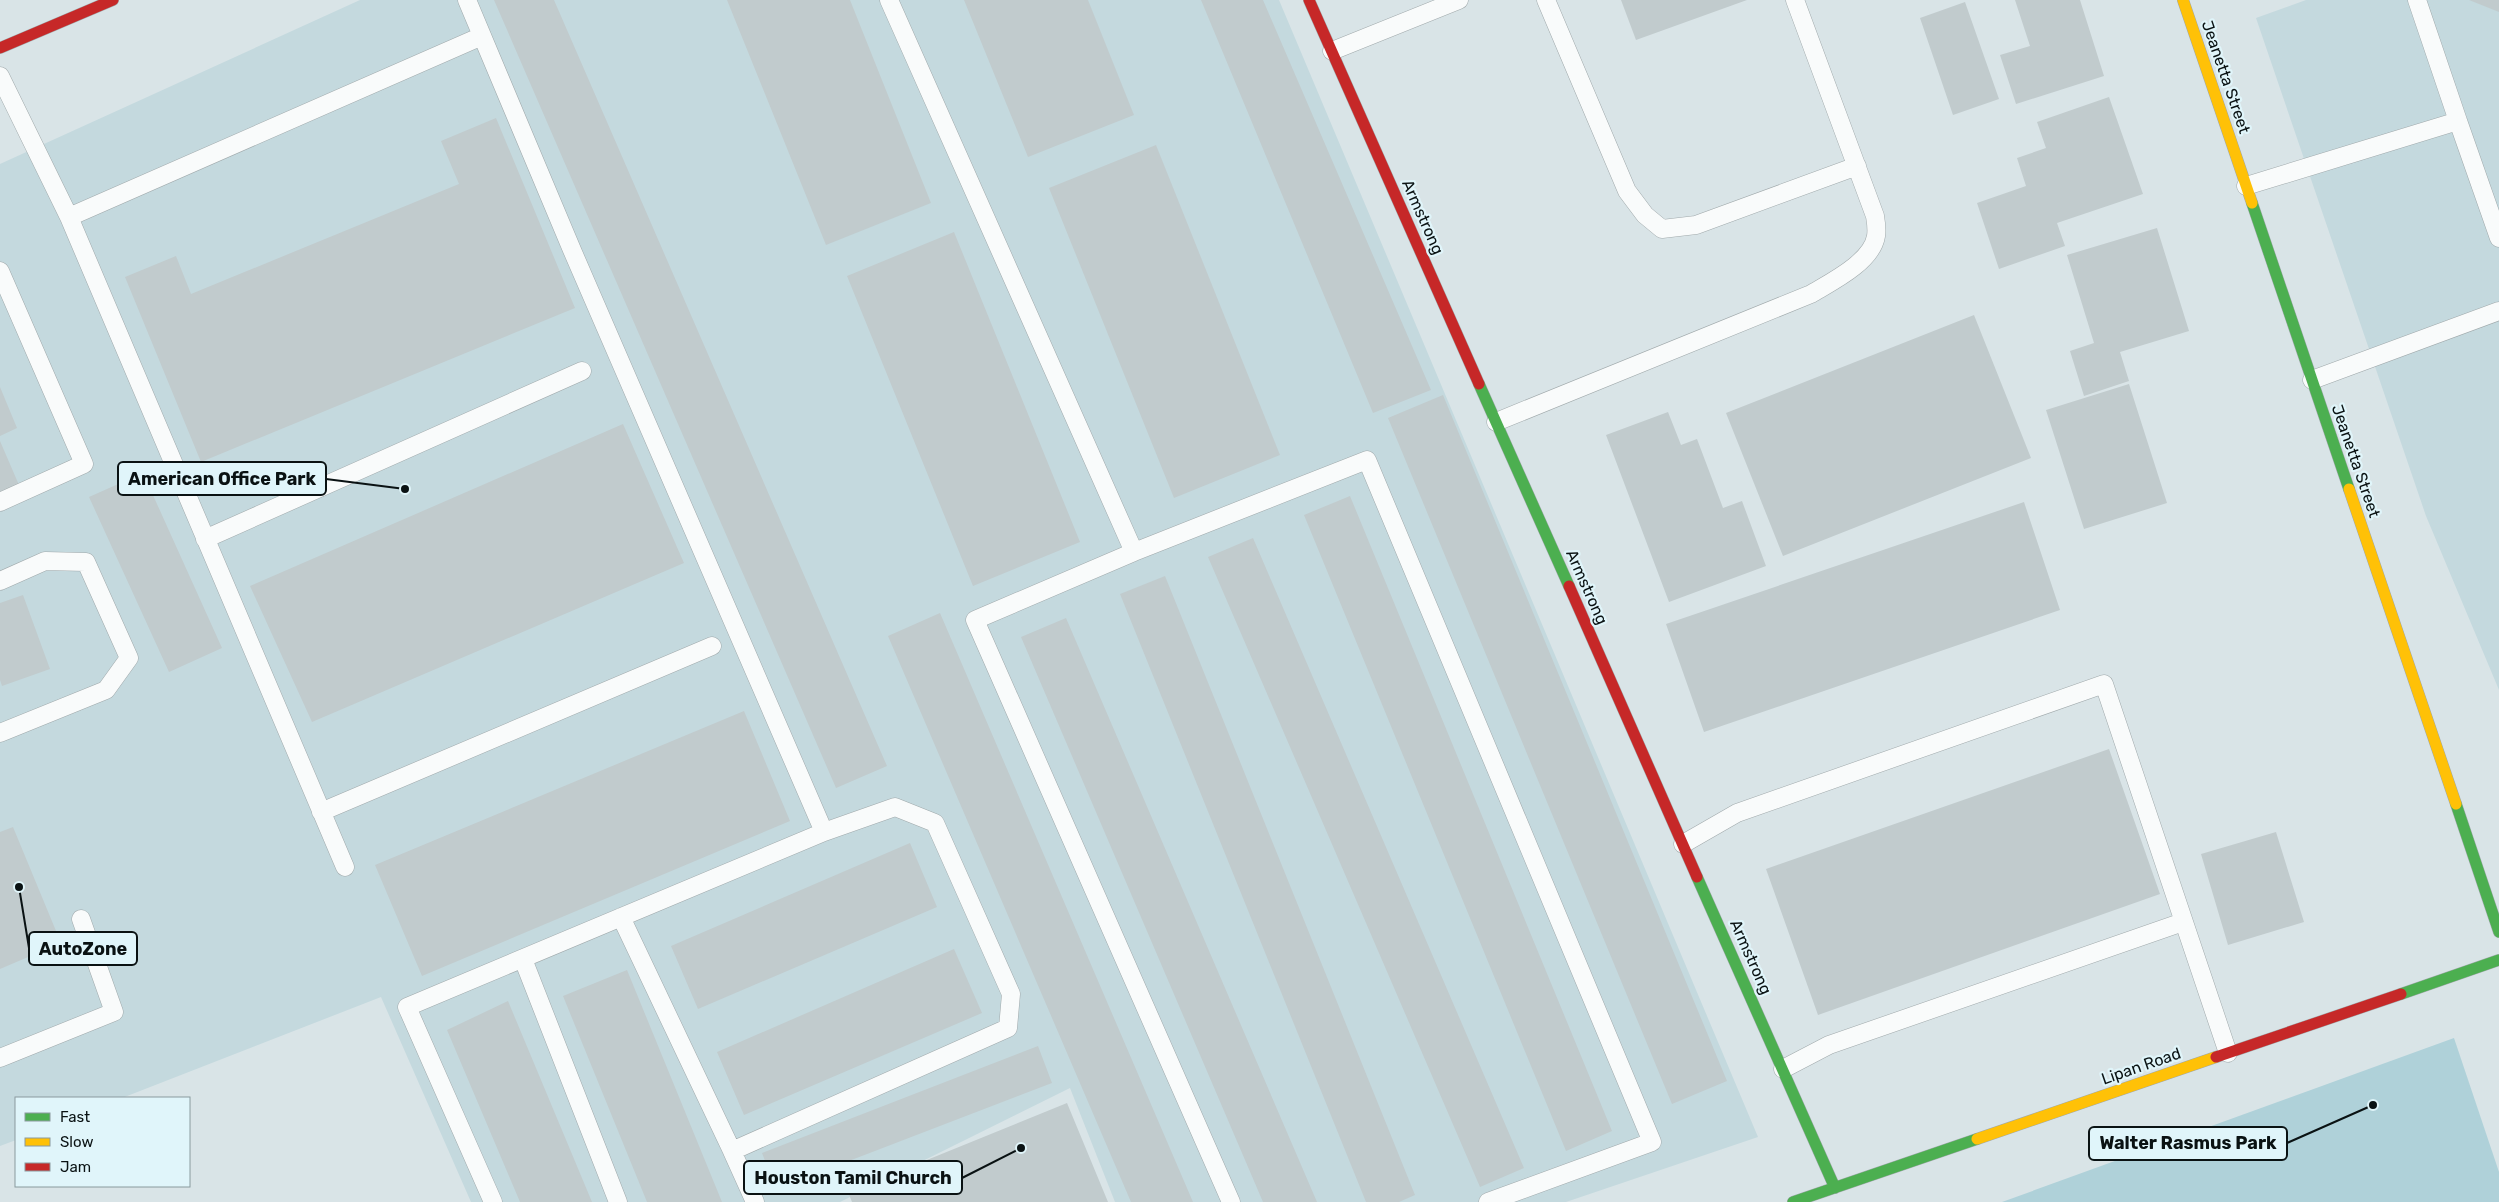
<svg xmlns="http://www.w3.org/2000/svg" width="2499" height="1202" font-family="Rubik,sans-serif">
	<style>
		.built { fill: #c4d9de }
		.green { fill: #afd1d9 }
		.building { fill: #c1cbcd }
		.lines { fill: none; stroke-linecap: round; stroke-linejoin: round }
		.lane-casing { stroke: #a0a9ab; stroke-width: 19 }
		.fast-casing { stroke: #a0a9ab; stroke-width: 12 }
		.slow-casing { stroke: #a0a9ab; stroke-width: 12 }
		.jam-casing { stroke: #a0a9ab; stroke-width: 12 }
		.lane { stroke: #f9fbfb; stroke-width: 18 }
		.fast { stroke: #4caf50; stroke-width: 11 }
		.slow { stroke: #ffc107; stroke-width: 11 }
		.jam { stroke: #c62828; stroke-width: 11 }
		.labels { text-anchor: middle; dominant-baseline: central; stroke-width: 4.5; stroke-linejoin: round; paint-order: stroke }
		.street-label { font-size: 16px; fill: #0a1213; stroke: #e0f5fa }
		.leader { fill: none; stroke: #0a1213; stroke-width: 2 }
		.callout-dot { fill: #0a1213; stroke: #e0f5fa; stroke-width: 2 }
		.callout { fill: #e0f5fa; stroke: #0a1213; stroke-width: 2 }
		.callout-label { font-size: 18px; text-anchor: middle; font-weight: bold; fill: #0a1213 }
	</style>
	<rect width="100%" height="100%" fill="#d9e4e7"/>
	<path class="built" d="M 360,0 L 1279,0 L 1758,1137 L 1566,1202 L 1115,1202 L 1070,1088 L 840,1202 L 471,1202 L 381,997 L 122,1098 L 16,1098 L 16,1140 L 0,1146 L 0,164 Z
		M 2306,0 L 2499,0 L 2499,690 L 2426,516 L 2256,18 Z"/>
	<path class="green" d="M 2454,1038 L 2499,1172 L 2499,1202 L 2002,1202 Z"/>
	<path class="building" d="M 494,0 L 554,0 L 887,766 L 836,788 Z
		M 727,0 L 850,0 L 931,203 L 826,245 Z
		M 964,0 L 1088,0 L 1134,115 L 1028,157 Z
		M 1201,0 L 1263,0 L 1431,390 L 1373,413 Z
		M 1621,0 L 1747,0 L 1636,40 Z
		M 2015,0 L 2080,0 L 2104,76 L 2016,104 L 2000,55 L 2030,46 Z
		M 2469,0 L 2499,0 L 2499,12 Z
		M 1965,2 L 1999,99 L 1953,115 L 1920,18 Z
		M 2109,97 L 2143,194 L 2057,223 L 2065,246 L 1999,269 L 1977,203 L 2026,186 L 2017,158 L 2046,148 L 2037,122 Z
		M 496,118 L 575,308 L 201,462 L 125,277 L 176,256 L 191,294 L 459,184 L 441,141 Z
		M 1156,145 L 1280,455 L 1174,498 L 1049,188 Z
		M 2157,228 L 2189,331 L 2120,352 L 2129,381 L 2084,396 L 2070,351 L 2094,343 L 2067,255 Z
		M 954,232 L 1080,542 L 973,586 L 847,276 Z
		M 1974,315 L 2031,458 L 1783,556 L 1726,413 Z
		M 2129,384 L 2167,503 L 2084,529 L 2046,410 Z
		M 0,387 L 17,428 L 0,436 Z
		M 1443,395 L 1727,1081 L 1672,1104 L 1388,418 Z
		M 1668,412 L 1681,445 L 1697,439 L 1723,508 L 1742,501 L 1766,566 L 1669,602 L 1606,435 Z
		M 623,424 L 684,563 L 312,722 L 250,586 Z
		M 0,441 L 19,485 L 0,493 Z
		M 143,473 L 222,648 L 169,672 L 89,497 Z
		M 1350,496 L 1612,1131 L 1566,1151 L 1304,515 Z
		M 2024,502 L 2060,610 L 1704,732 L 1666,624 Z
		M 1253,538 L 1524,1168 L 1480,1187 L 1208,557 Z
		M 1165,576 L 1415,1195 L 1399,1202 L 1366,1202 L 1120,594 Z
		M 23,595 L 50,669 L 2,686 L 0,680 L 0,603 Z
		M 940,613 L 1193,1202 L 1131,1202 L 888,636 Z
		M 1066,618 L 1317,1202 L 1263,1202 L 1021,637 Z
		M 744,711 L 790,821 L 422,976 L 375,865 Z
		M 2109,749 L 2160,894 L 1818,1015 L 1766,869 Z
		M 13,827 L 61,943 L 0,969 L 0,832 Z
		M 2276,832 L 2304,922 L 2228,945 L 2201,854 Z
		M 910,843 L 937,907 L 698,1009 L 671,946 Z
		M 954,949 L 982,1013 L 744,1115 L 717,1052 Z
		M 627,970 L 722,1202 L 647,1202 L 563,996 Z
		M 508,1001 L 592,1202 L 520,1202 L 447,1030 Z
		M 1038,1046 L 1052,1083 L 776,1189 L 762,1153 Z
		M 1067,1103 L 1108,1202 L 852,1202 L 848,1192 Z"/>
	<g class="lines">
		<defs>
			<path id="lane" d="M 467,0 L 572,250 L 824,832 L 895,807 L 935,823 L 1011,994 L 1008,1028 L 732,1151 L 755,1202
				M 889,0 L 1134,552
				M 1546,0 L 1627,191 L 1645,215 L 1662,229 L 1696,225 L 1857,166
				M 2417,0 L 2458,121
				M 1332,51 L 1459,0
				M 0,76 L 69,217 L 345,867
				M 2246,186 L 2458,121 L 2499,238
				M 69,217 L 482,36
				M 0,271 L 84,464 L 0,502
				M 2312,380 L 2499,311
				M 1496,422 L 1811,294 C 1831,282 1872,262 1876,236 C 1877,230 1876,222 1875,216 L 1795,0
				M 205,539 L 582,371
				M 0,581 L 45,561 L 86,562 L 129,658 L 106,690 L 0,733
				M 321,812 L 712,646
				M 1683,844 L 1737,813 L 2104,684 L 2228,1053
				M 621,917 L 732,1151
				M 523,959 L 618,1202
				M 0,1058 L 114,1012 L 81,919
				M 1783,1069 L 1829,1045 L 2183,922
				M 493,1202 L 407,1007 L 824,832
				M 1231,1202 L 975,620 L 1134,552 L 1367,460 L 1652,1142 L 1488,1202"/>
			<path id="fast" d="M 2252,203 L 2349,489
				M 1479,384 L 1569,586
				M 2456,804 L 2499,932
				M 1697,877 L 1835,1188
				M 2401,994 L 2499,960
				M 1793,1202 L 1977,1139"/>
			<path id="slow" d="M 2183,0 L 2252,203
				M 2349,489 L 2456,804
				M 1977,1139 L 2216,1057"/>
			<path id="jam" d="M 1309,0 L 1479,384
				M 0,48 L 113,0
				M 1569,586 L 1697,877
				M 2216,1057 L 2401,994"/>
		</defs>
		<use href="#lane" class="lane-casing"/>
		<use href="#fast" class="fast-casing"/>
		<use href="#slow" class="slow-casing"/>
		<use href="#jam" class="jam-casing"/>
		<use href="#lane" class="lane"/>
		<use href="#fast" class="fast"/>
		<use href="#slow" class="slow"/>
		<use href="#jam" class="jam"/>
	</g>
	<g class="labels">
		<g class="street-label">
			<text transform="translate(2226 77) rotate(71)">Jeanetta Street</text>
			<text transform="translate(1423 217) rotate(66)">Armstrong</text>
			<text transform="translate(2356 461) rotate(71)">Jeanetta Street</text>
			<text transform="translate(1587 587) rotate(66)">Armstrong</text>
			<text transform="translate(1751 957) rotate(66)">Armstrong</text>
			<text transform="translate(2141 1066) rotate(-19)">Lipan Road</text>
		</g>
	</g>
	<path class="leader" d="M405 489L326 479M19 887L29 948M2373 1105L2287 1143M1021 1148L962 1178"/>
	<g class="callout-dot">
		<circle cx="405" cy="489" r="5"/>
		<circle cx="19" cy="887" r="5"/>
		<circle cx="2373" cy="1105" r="5"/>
		<circle cx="1021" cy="1148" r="5"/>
	</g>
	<g class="callout">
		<rect x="118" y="462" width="208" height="33" rx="5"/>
		<rect x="29" y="932" width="108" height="33" rx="5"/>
		<rect x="2089" y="1127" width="198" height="33" rx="5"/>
		<rect x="744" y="1161" width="218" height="33" rx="5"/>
	</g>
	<g class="callout-label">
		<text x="222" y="485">American Office Park</text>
		<text x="83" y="955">AutoZone</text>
		<text x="2188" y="1149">Walter Rasmus Park</text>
		<text x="853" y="1184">Houston Tamil Church</text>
	</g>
	<rect x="15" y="1097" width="175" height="90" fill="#e0f5fa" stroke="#8a9a9e"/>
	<rect x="25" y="1113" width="25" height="8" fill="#4caf50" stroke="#8a9a9e"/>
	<text x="60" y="1122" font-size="15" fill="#0a1213">Fast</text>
	<rect x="25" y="1138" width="25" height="8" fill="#ffc107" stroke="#8a9a9e"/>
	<text x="60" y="1147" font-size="15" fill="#0a1213">Slow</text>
	<rect x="25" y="1163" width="25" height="8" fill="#c62828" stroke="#8a9a9e"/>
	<text x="60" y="1172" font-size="15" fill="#0a1213">Jam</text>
</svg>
